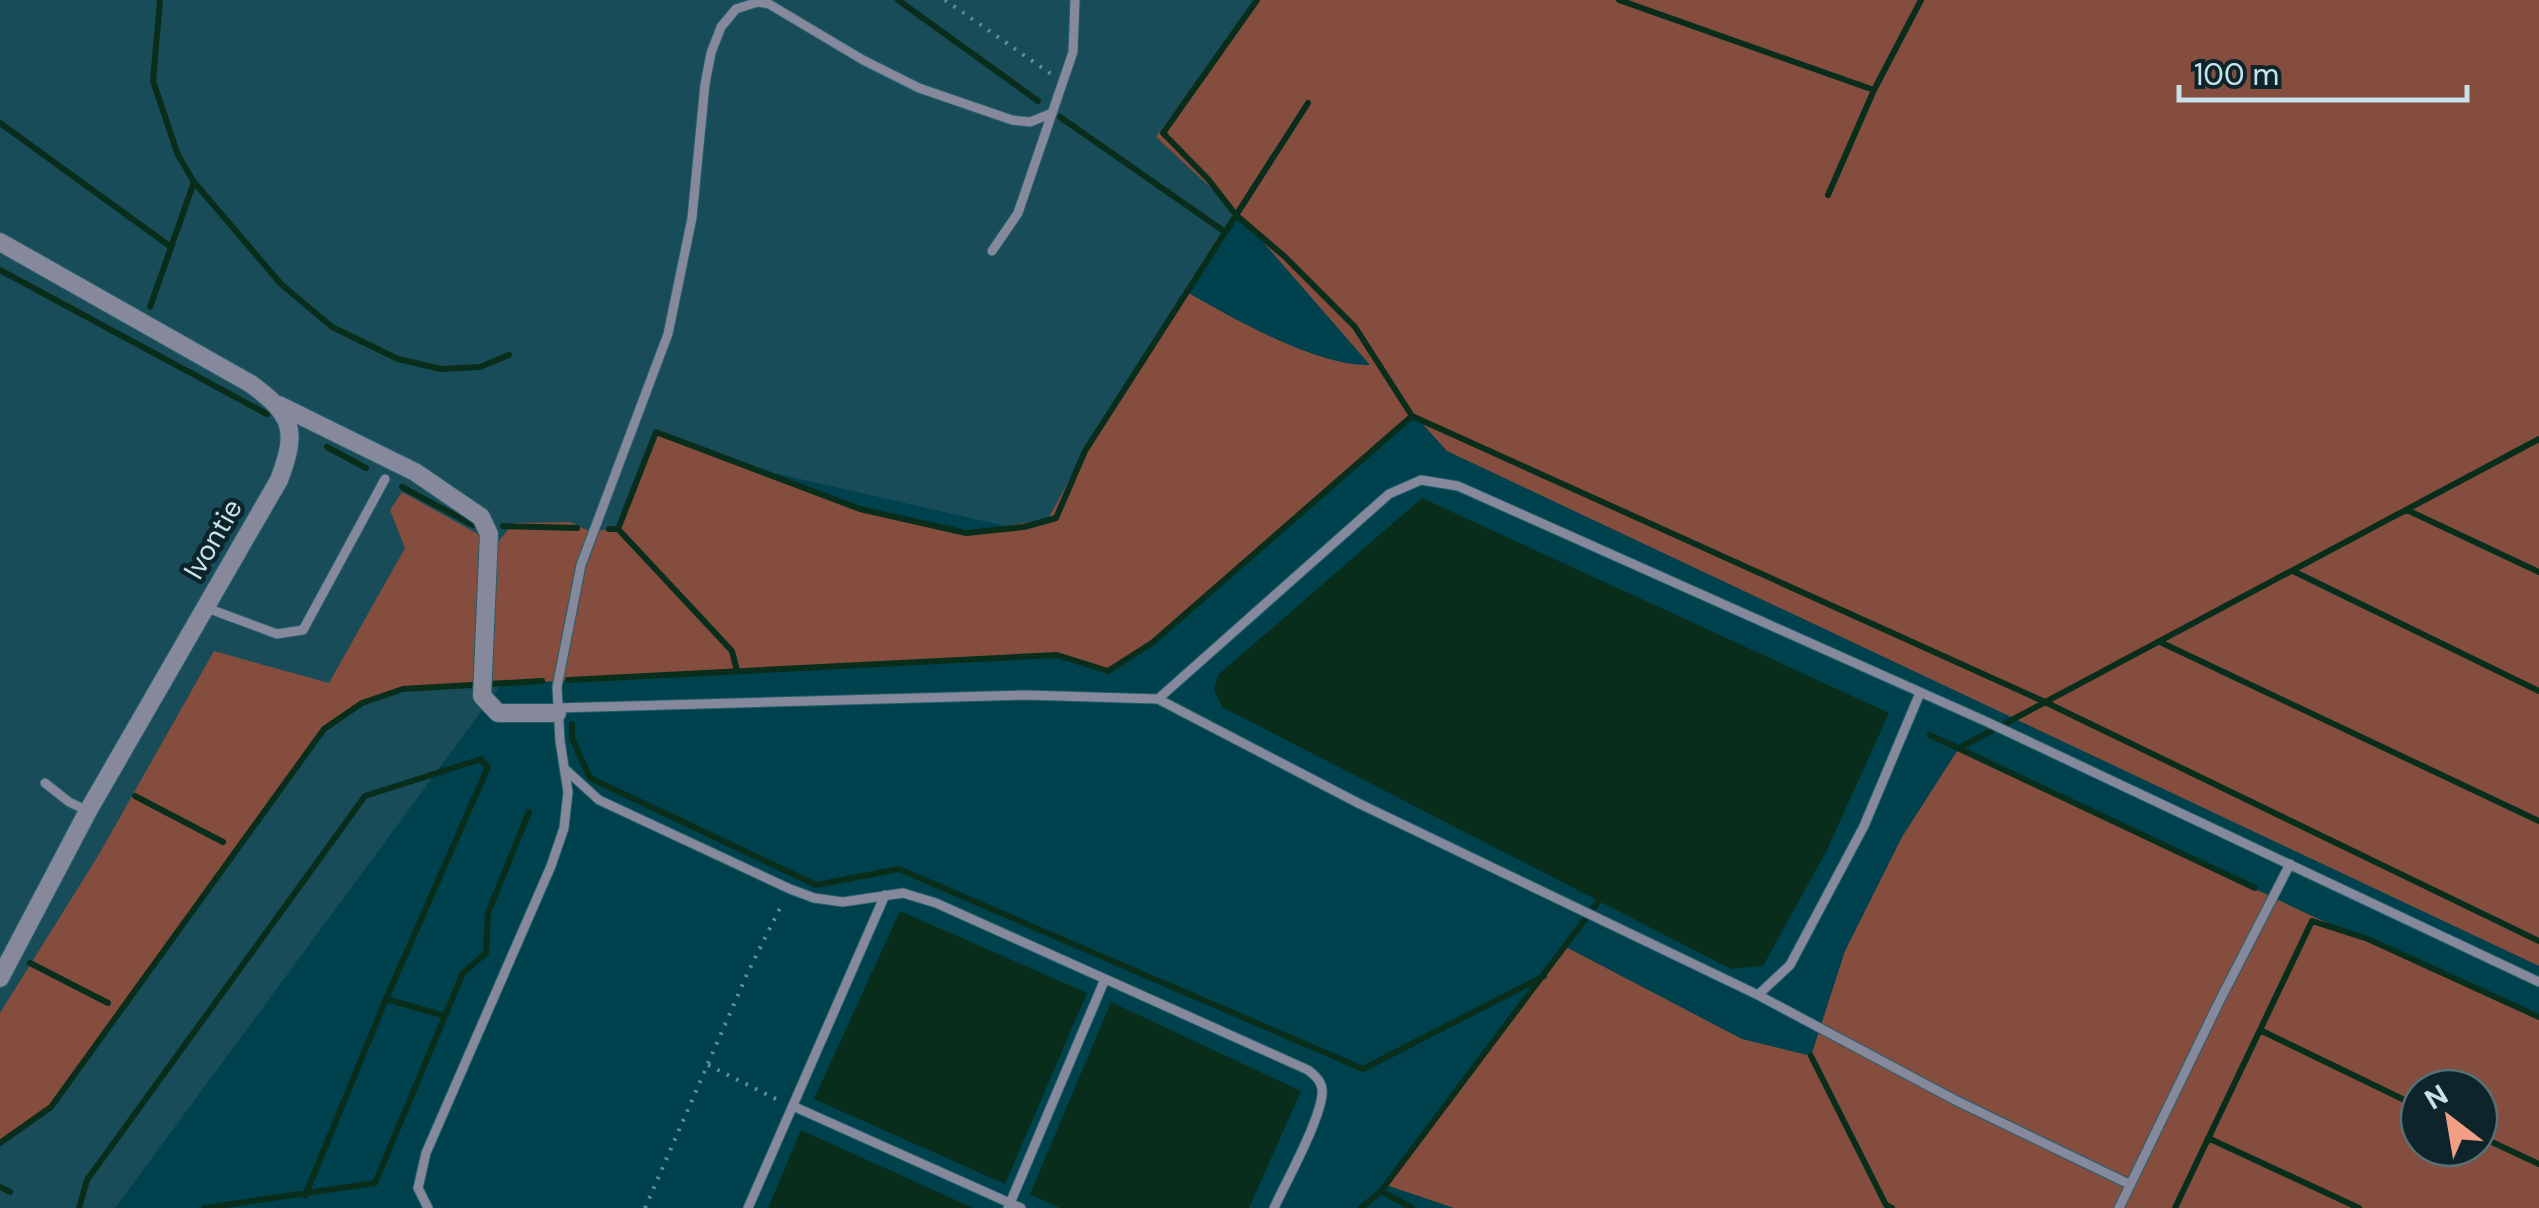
<svg xmlns="http://www.w3.org/2000/svg" width="2539" height="1208" font-family="'DM Sans',sans-serif">
	<style>
		.built { fill: #194c59 }
		.green { fill: #844d3d; fill-rule: evenodd }
		.water { fill: #092d1b }
		.lines { fill: none; stroke-linecap: round; stroke-linejoin: round }
		.stream { stroke: #092d1b; stroke-width: 6 }
		.service-casing { stroke: #245e6a; stroke-width: 11 }
		.minor-casing { stroke: #245e6a; stroke-width: 20 }
		.path { stroke: #608f99; stroke-width: 4; stroke-dasharray: 2.5 8; stroke-linecap: butt }
		.service { stroke: #86899c; stroke-width: 9 }
		.minor { stroke: #86899c; stroke-width: 18 }
		.labels { text-anchor: middle; dominant-baseline: central; stroke-width: 9; stroke-linejoin: round; paint-order: stroke }
		.street-label { font-size: 28px; fill: #c7e2ea; stroke: #0d242a }
	</style>
	<rect width="100%" height="100%" fill="#00414e"/>
	<path class="built" d="M 0,0 L 1255,0 L 1157,137 L 1237,212 L 1040,534 L 674,450 L 115,1208 L 0,1208 Z"/>
	<path class="green" d="M 1255,0 L 2539,0 L 2539,966 L 1447,451 L 1419,420 L 1412,416 L 1152,643 L 1108,671 L 1057,655 L 403,689 L 362,703 L 324,729 L 51,1107 L 0,1143 L 0,1013 L 98,856 L 214,651 L 329,683 L 405,548 L 390,510 L 402,492 L 496,544 L 514,523 L 570,522 L 589,531 L 617,529 L 656,432 L 860,509 L 966,533 L 1048,519 L 1085,451 L 1187,292 C 1232,318 1318,367 1370,365 L 1237,212 L 1156,137 Z
		M 1959,748 L 2312,916 L 2539,1017 L 2539,1208 L 1454,1208 L 1386,1185 L 1566,947 L 1742,1039 L 1811,1056 L 1845,951 L 1902,837 ZM 2419,1088 L 2479,1088 L 2479,1148 L 2419,1148 Z"/>
	<path class="water" d="M 1422,498 L 1889,713 L 1827,850 L 1763,966 L 1731,969 L 1222,707 L 1214,690 L 1218,675 Z
		M 900,911 L 1087,993 L 1005,1184 L 814,1099 Z
		M 1111,1002 L 1301,1091 L 1249,1208 L 1060,1208 L 1030,1194 Z
		M 801,1130 L 973,1208 L 768,1208 Z"/>
	<g class="lines">
		<path class="stream" d="M 160,0 L 153,81 L 178,155 L 194,182 L 281,284 L 332,327 L 398,359 L 441,369 L 480,367 L 509,355
			M 898,0 L 1038,101
			M 1257,0 L 1163,133 L 1208,179 L 1236,215 L 1284,256 L 1355,327 L 1412,416 L 2045,702 L 2539,941
			M 1619,0 L 1874,90
			M 1060,117 L 1225,232
			M 0,123 L 171,247
			M 1828,195 L 1874,90 L 1921,0
			M 0,270 L 267,414
			M 150,307 L 194,182
			M 327,447 L 366,468
			M 402,487 L 473,525
			M 2407,510 L 2539,572
			M 503,526 L 577,528
			M 609,529 L 618,529 L 732,651 L 737,671
			M 618,529 L 656,432 L 860,509 L 966,533 L 1024,527 L 1056,518 L 1085,451 L 1308,103
			M 2293,571 L 2539,691
			M 2160,642 L 2539,821
			M 568,680 L 1057,655 L 1108,671 L 1152,643 L 1412,416
			M 572,724 L 572,738 L 590,778 L 816,885 L 899,869 L 1363,1069 L 1544,976
			M 1930,735 L 2255,888
			M 1959,748 L 2539,439
			M 135,796 L 223,842
			M 30,963 L 108,1003
			M 386,999 L 445,1016
			M 2260,1030 L 2419,1107
			M 1811,1056 L 1886,1205 L 1892,1208
			M 2479,1136 L 2539,1164
			M 2208,1138 L 2359,1208
			M 0,1143 L 51,1107 L 324,729 L 362,703 L 403,689 L 542,681
			M 0,1187 L 10,1192
			M 1381,1191 L 1412,1208
			M 79,1208 L 87,1180 L 365,796 L 481,759 L 488,767 L 386,999 L 305,1196
			M 205,1208 L 375,1183 L 463,973 L 486,953 L 488,913 L 529,812
			M 1361,1208 L 1381,1191 L 1604,894
			M 2175,1208 L 2312,921 L 2368,939 L 2539,1017"/>
		<defs>
			<path id="service" d="M 992,251 L 1018,213 L 1073,52 L 1075,0
				M 207,608 L 277,634 L 303,630 L 385,479
				M 1158,699 L 1389,494 L 1421,480 L 1458,486 L 1985,721 L 2539,982
				M 557,708 L 1026,695 L 1158,699 L 1360,804 L 1758,995 L 1955,1100 L 2129,1184
				M 566,770 L 599,800 L 790,889 L 814,898 L 843,902 L 903,893 L 936,903 L 1308,1070 C 1314,1075 1321,1080 1322,1089 C 1325,1112 1285,1184 1274,1208
				M 45,783 L 69,802 L 88,811
				M 1758,995 L 1790,965 L 1864,826 L 1920,693
				M 795,1107 L 1021,1208
				M 428,1208 L 418,1188 L 426,1153 L 551,866 L 564,828 L 568,792 L 560,741 L 557,687 L 581,565 L 668,334 L 692,218 L 705,84 L 711,53 L 721,27 L 736,9 L 758,2 L 769,4 L 863,60 L 919,88 L 1012,120 L 1030,122 L 1050,114
				M 748,1208 L 885,895
				M 1008,1208 L 1105,979
				M 2119,1208 L 2219,1002 L 2290,864"/>
			<path id="minor" d="M 0,242 L 251,384 C 293,415 298,430 279,480 L 88,811 L 0,978
				M 279,405 L 415,472 L 481,517 L 489,534 L 482,696 L 498,713 L 557,713"/>
		</defs>
		<use href="#service" class="service-casing"/>
		<use href="#minor" class="minor-casing"/>
		<path class="path" d="M 945,0 L 1051,74
			M 708,1065 L 780,1101
			M 645,1208 L 748,972 L 783,902"/>
		<use href="#service" class="service"/>
		<use href="#minor" class="minor"/>
	</g>
	<g class="labels">
		<g class="street-label">
			<text transform="translate(213 539) rotate(-60)">Ivontie</text>
		</g>
	</g>
	<g transform="translate(2449 1118) rotate(329)"><circle r="48" fill="#0d242a" stroke="#577077" stroke-width="2.5"/>
	<path d="M0-8L18 38L0 25L-18 38Z" fill="#f39f85"/>
	<text y="-15" font-size="28" font-weight="bold" text-anchor="middle" fill="#c7e2ea">N</text>
	</g>
	<path d="M2179 85v15h288v-15" fill="none" stroke="#c7e2ea" stroke-width="5"/>
	<text x="2194" y="85" font-size="30" fill="#c7e2ea" stroke="#0d242a" stroke-width="8" paint-order="stroke">100 m</text>
</svg>
